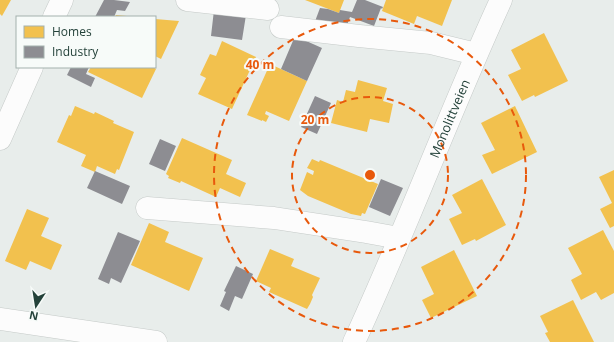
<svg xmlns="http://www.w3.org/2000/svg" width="614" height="342" font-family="'Open Sans',sans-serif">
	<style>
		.homes { fill: #f2c14e }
		.industry { fill: #8d8d92 }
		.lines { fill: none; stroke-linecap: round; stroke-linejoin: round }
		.minor-casing { stroke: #c5cac8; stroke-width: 23 }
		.minor { stroke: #fcfcfc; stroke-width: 22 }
		.ring { fill: none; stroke: #e8590c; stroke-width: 2; stroke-dasharray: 7 5 }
		.labels { text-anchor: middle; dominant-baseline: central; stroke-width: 4; stroke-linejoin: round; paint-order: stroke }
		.street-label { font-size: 13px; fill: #24423a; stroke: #f7fbf9 }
		.centre { fill: #e8590c; stroke: #f7fbf9; stroke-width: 2 }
		.ring-label { font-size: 12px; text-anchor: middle; font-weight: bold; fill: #e8590c; stroke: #f7fbf9; stroke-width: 4; stroke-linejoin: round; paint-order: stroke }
	</style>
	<rect width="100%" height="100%" fill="#e8edeb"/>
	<path class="homes" d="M 0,0 L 11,0 L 2,16 L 0,14 Z
		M 305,0 L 344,0 L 339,13 Z
		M 386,0 L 452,0 L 442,26 L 417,16 L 414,24 L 382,11 Z
		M 116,15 L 127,16 L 127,17 L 115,17 Z
		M 155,19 L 179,21 L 161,59 L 155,56 Z
		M 544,33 L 568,81 L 535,97 L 534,95 L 522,101 L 508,75 L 521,69 L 511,50 Z
		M 222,41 L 256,57 L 232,109 L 198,94 L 206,78 L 200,75 L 210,54 L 216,56 Z
		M 270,64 L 307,81 L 289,121 L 266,111 L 265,114 L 269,116 L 266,122 L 262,120 L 262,121 L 247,115 Z
		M 91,67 L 153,67 L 156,69 L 142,98 L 88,72 Z
		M 358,80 L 387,88 L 383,101 L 393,104 L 389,123 L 370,119 L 367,132 L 331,123 L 337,100 L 343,102 L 346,90 L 355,92 Z
		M 75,106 L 94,114 L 95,112 L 114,121 L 113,123 L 134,132 L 119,170 L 117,169 L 115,174 L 97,166 L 95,172 L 81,166 L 86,155 L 57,142 L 69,115 L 71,116 Z
		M 515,106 L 537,152 L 492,174 L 482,155 L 495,150 L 481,123 Z
		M 182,138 L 232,160 L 226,174 L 246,183 L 240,197 L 220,188 L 216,197 L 181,181 L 180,183 L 168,178 L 169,176 L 166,174 Z
		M 312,159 L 319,162 L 320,160 L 378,184 L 365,214 L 362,213 L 361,216 L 351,214 L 308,196 L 300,190 L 307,172 L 313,175 L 314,171 L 307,168 Z
		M 614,170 L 614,226 L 610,228 L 600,209 L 612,203 L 599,177 Z
		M 482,179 L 506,225 L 476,241 L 475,239 L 462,245 L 449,219 L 462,213 L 452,195 Z
		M 27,209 L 49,218 L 41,236 L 62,245 L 51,270 L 30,261 L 26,270 L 5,261 Z
		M 149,223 L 169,232 L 165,242 L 203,258 L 189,291 L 131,265 Z
		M 603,230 L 614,251 L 614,293 L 601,300 L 596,292 L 581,300 L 571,280 L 582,274 L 568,248 Z
		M 270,249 L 294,259 L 291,266 L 320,278 L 312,295 L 313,297 L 310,304 L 307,309 L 269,292 L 271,288 L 256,281 Z
		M 454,250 L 477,296 L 431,318 L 422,300 L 434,294 L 421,267 Z
		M 573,300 L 594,342 L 550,342 L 545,333 L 548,332 L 540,316 Z"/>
	<path class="industry" d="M 104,0 L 114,0 L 130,2 L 125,11 L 117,10 L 114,17 L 95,17 Z
		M 357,0 L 365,0 L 383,7 L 382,9 L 381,8 L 374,26 L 350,17 L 346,28 L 314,24 L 320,8 L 328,9 L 339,13 L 340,10 L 352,12 Z
		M 214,10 L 246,15 L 242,40 L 211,36 Z
		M 295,36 L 322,48 L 307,81 L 281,69 Z
		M 71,67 L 89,67 L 86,74 L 95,78 L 91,87 L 67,75 Z
		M 315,96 L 331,103 L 317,134 L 301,127 Z
		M 160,139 L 176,146 L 165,171 L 149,164 Z
		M 95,171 L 130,186 L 122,204 L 87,188 Z
		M 381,179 L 403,188 L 390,216 L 369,207 Z
		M 118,232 L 140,241 L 121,283 L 111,278 L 109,284 L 98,279 Z
		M 236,266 L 253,274 L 242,299 L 235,296 L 229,311 L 220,306 L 226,292 L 224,291 Z"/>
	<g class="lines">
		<defs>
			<g id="minor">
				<path d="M 187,0 L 268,9"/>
				<path d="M 54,17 L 62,0"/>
				<path d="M 281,27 L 359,36 L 431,43 L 476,54"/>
				<path d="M 0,139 L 32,67"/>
				<path d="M 147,208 L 274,218 L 366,232 L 399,238"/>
				<path d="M 0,319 L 156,342"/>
				<path id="s1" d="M 354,342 C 406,230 449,113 501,0"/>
			</g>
		</defs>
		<use href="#minor" class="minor-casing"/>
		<use href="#minor" class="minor"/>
	</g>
	<g class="ring">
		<circle cx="370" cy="175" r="78"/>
		<circle cx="370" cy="175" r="156"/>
	</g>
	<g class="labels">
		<g class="street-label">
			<text stroke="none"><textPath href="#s1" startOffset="243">Monolittveien</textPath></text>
		</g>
	</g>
	<circle cx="370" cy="175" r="6" class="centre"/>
	<g class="ring-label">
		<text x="260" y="69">40 m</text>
		<text x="315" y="124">20 m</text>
	</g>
	<rect x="16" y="16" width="140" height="52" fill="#f7fbf9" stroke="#a3b1ad"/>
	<rect x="24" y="26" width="20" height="12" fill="#f2c14e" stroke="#a3b1ad"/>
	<text x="52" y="36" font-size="12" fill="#24423a">Homes</text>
	<rect x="24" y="46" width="20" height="12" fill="#8d8d92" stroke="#a3b1ad"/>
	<text x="52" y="56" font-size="12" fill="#24423a">Industry</text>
	<g transform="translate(36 306) rotate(192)" stroke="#f7fbf9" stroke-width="3" paint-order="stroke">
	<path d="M0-3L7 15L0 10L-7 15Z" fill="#24423a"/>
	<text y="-6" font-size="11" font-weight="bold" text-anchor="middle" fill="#24423a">N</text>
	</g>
</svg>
